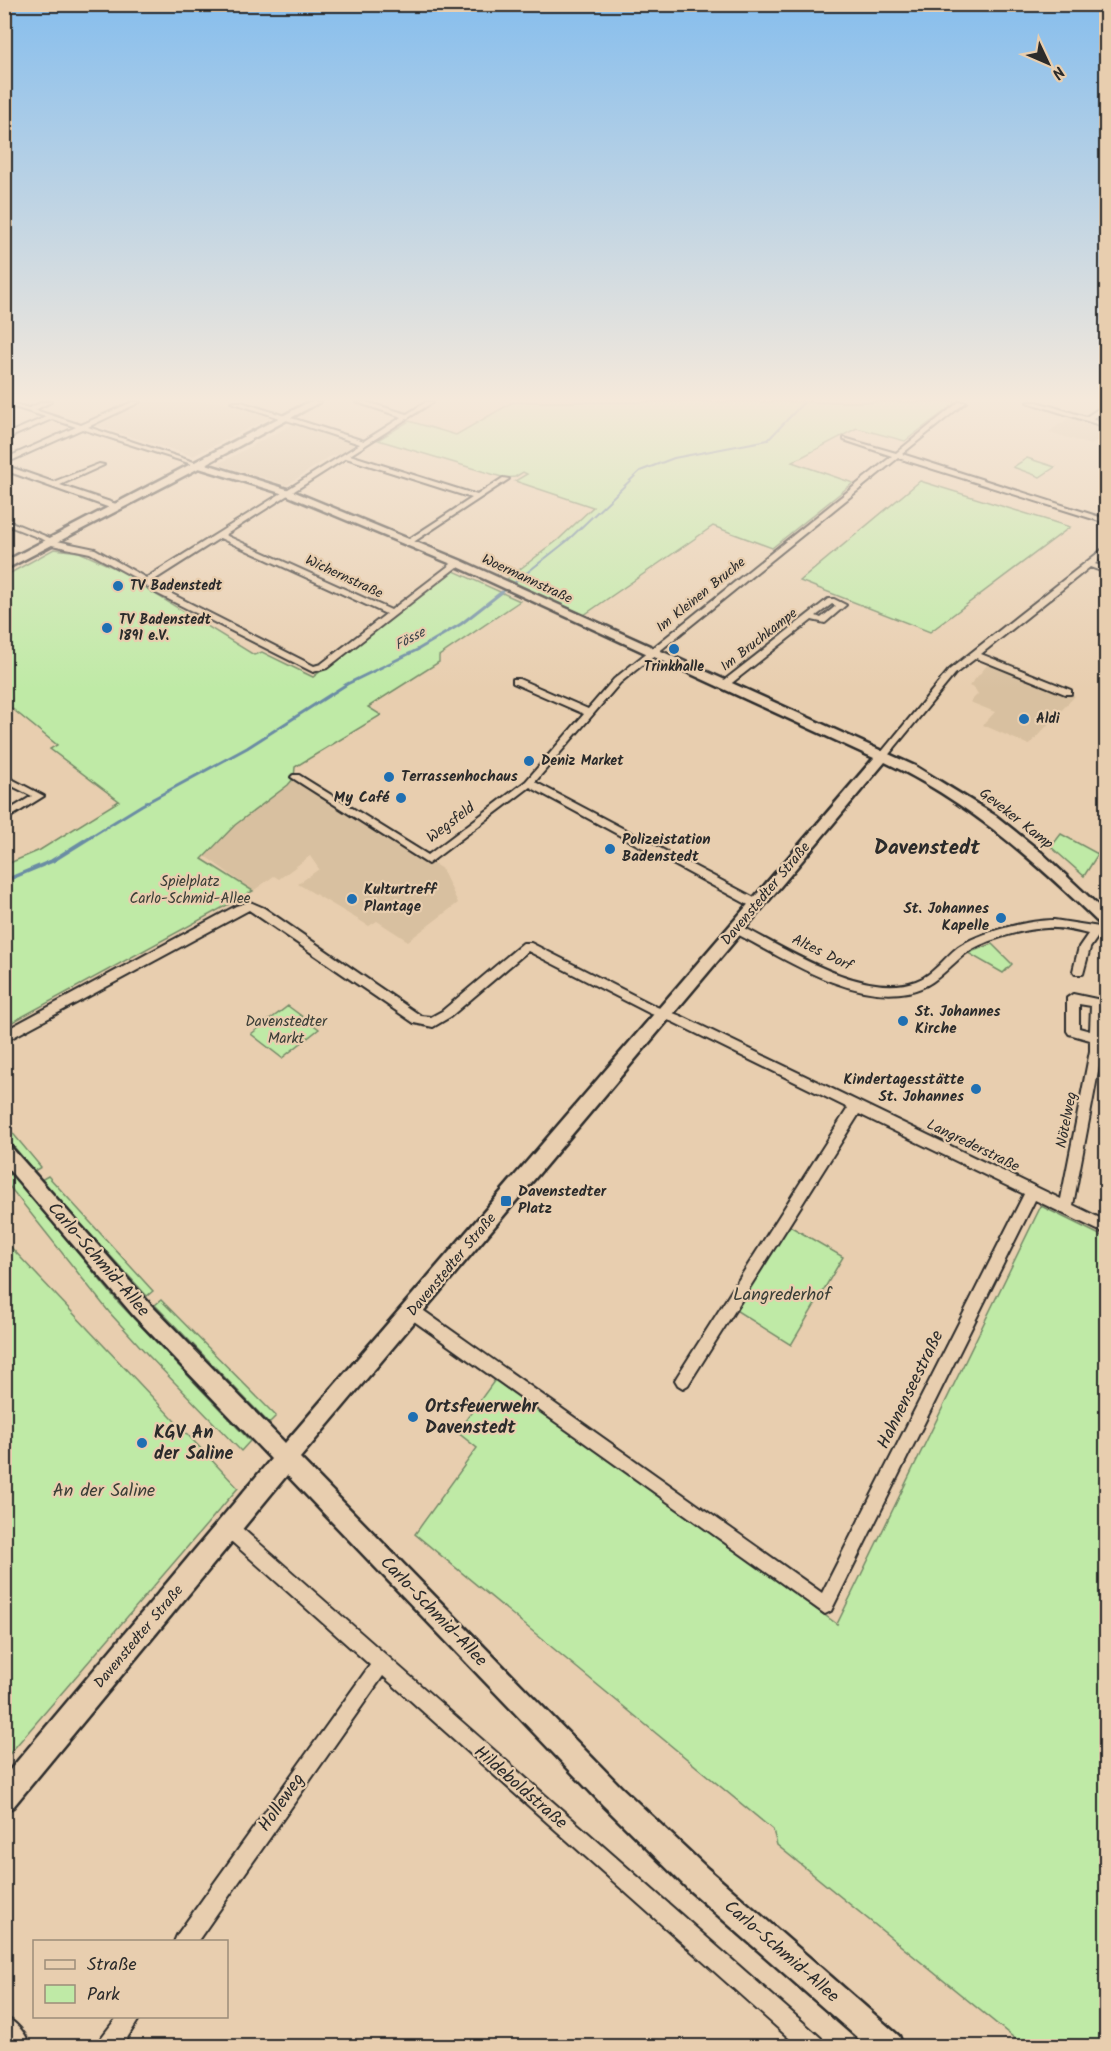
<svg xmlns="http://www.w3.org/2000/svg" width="1111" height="2051" font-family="Kalam,sans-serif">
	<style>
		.built { fill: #d8c0a0 }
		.green { fill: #bfeaa6; stroke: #758a68; stroke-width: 1.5 }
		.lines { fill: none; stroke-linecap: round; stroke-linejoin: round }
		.stream-far2 { stroke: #6b8ca4; stroke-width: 2 }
		.stream-far1 { stroke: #6b8ca4; stroke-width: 3 }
		.stream { stroke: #6b8ca4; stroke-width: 4 }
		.street-casing { stroke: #2b2b2b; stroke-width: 4 }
		.secondary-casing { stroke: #2b2b2b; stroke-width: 5 }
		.street { fill: #e8ceaf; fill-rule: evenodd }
		.secondary { fill: #e8ceaf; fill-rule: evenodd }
		.poi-dot { fill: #1f6fb2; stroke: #e8ceaf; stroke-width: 2 }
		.labels { text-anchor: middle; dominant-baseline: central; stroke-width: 4.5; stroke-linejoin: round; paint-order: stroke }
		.far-street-label { font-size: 14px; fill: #2b2b2b; stroke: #e8ceaf }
		.far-poi-label { font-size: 14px; font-weight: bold; fill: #2b2b2b; stroke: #e8ceaf; text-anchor: start }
		.far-water-label { font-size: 14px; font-style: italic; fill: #3b4349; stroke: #e8ceaf }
		.poi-label { font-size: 15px; font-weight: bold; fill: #2b2b2b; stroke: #e8ceaf; text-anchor: start }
		.street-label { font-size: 15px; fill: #2b2b2b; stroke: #e8ceaf }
		.park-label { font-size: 15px; fill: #3a3e37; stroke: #e8ceaf }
		.near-street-label { font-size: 18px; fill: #2b2b2b; stroke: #e8ceaf }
		.near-park-label { font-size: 18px; fill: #3a3e37; stroke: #e8ceaf }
		.near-poi-label { font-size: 18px; font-weight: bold; fill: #2b2b2b; stroke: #e8ceaf; text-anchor: start }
		.district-label { font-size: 21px; font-weight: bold; fill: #2b2b2b; stroke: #e8ceaf }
	</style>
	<rect width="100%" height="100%" fill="#e8ceaf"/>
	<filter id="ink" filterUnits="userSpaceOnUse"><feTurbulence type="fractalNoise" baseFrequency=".0167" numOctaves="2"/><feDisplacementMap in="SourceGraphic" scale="12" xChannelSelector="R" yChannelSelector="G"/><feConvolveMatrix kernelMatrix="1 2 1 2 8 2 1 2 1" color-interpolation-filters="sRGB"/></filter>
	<g filter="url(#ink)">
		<path class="built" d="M 145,402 L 223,402 L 271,417 L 193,456 L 94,425 Z
			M 1070,417 L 1106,429 L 1106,434 L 1091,445 L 1049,432 Z
			M 293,424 L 355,444 L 340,454 L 329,457 L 287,485 L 218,464 Z
			M 990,662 L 1075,696 L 1029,745 L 983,725 L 995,712 L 970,702 L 978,694 L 975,689 L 969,686 Z
			M 294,778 L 442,869 L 458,903 L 408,941 L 377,921 L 369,926 L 298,884 L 319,869 L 310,856 L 279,879 L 274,876 L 253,891 L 205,856 L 235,825 Z"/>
		<path class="green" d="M 513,402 L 957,402 L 905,441 L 857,428 L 792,462 L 853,483 L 772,548 L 713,526 L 584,615 L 507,579 L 558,540 L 593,507 L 515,481 L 527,474 L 523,472 L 515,477 L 505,478 L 378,440 L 409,421 L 456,435 Z
			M 1027,458 L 1055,467 L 1040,477 L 1013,467 Z
			M 920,481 L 1070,527 L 930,632 L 800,581 Z
			M 54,549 L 79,552 L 126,573 L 150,591 L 254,655 L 262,652 L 313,677 L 452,570 L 520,601 L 439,656 L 439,662 L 368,707 L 381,715 L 295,767 L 294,778 L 288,785 L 235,825 L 202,859 L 253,891 L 5,1026 L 5,865 L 40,850 L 119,801 L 50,749 L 57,745 L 5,703 L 5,576 Z
			M 1061,834 L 1098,854 L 1084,876 L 1051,847 Z
			M 992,944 L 1012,964 L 1003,973 L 968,953 Z
			M 288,1006 L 319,1029 L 282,1058 L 251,1034 Z
			M 5,1124 L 41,1167 L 34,1171 L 5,1136 Z
			M 4,1164 L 119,1303 L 250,1441 L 241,1451 L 147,1354 L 109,1312 L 5,1181 Z
			M 48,1176 L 153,1291 L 147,1296 L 41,1180 Z
			M 1041,1206 L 1106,1238 L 1106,2046 L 1024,2046 L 777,1845 L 773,1830 L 415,1534 L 477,1448 L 457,1432 L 497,1377 L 837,1624 Z
			M 788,1225 L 843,1257 L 791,1345 L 734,1309 Z
			M 5,1241 L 238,1488 L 5,1759 Z
			M 161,1300 L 276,1416 L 269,1423 L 155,1305 Z"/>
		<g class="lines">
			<path class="stream-far2" d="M 500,594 L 567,541 L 640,471 L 674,458 L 768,440 L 804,402"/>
			<path class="stream-far1" d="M 90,837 L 142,805 L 247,748 L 347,684 L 417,650 L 461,624 L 502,592"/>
			<path class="stream" d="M 4,881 L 52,861 L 92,836"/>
			<defs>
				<path id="street" d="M 4,402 L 29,408 L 43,402 L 51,402 L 35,410 L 81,425 L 132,402 L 140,402 L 88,427 L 200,464 L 195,465 L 82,429 L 4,464 L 4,459 L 76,427 L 52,419 L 4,440 L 4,435 L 46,417 L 4,404 Z
					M 231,402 L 241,402 L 364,441 L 402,417 L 356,402 L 366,402 L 407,414 L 426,402 L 433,402 L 350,455 L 477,495 L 503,478 L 509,479 L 409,545 L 405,543 L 406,541 L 472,498 L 346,458 L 225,535 L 391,610 L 455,561 L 462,563 L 327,668 L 313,672 L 156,593 L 134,577 L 90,553 L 47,544 L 47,541 L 4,524 L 4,519 L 57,541 L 95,549 L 146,578 L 360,444 ZM 220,538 L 386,614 L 321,664 L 314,666 L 162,589 L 151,582 Z
					M 959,402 L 966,402 L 902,454 L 1106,519 L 1106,523 L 898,458 L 620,683 L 535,782 L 762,902 L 763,905 L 762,908 L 754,908 L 530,787 L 428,864 L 291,777 L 293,775 L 299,775 L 428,855 L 526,781 L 584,714 L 513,683 L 513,679 L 519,679 L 588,709 L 614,679 L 892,456 L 844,440 L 844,438 L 896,453 Z
					M 1027,402 L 1037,402 L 1086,417 L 1106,404 L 1106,409 L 1092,419 L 1106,423 L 1106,427 Z
					M 99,464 L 104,465 L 60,485 L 119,505 L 119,509 L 113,509 L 4,470 L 4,465 L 53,482 Z
					M 1103,549 L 1106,549 L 1106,554 L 1095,564 L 1106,568 L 1106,573 L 1090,567 L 981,654 L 1071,690 L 1071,694 L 1065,694 L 976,658 L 955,674 L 886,758 L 880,758 L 880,754 L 949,670 Z
					M 828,599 L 834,599 L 846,605 L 825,623 L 812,620 L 728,686 L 722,686 L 722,682 ZM 832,604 L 836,606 L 821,618 L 816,616 Z
					M 4,775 L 44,796 L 4,821 L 4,813 L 32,796 L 4,782 Z
					M 250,902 L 264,908 L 421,1016 L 431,1017 L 442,1011 L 523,943 L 531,943 L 657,1007 L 681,1016 L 1061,1199 L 1090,1051 L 1090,1040 L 1069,1034 L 1067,1031 L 1067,998 L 1073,994 L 1101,1000 L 1103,1003 L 1102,1051 L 1073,1205 L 1106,1221 L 1106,1234 L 1035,1200 L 831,1611 L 825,1614 L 407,1316 L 405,1311 L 407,1306 L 412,1304 L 417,1306 L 822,1593 L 1024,1194 L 859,1114 L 688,1385 L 683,1388 L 678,1385 L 675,1380 L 678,1375 L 848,1108 L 673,1022 L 649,1013 L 528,951 L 450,1017 L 433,1027 L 414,1023 L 249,910 L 4,1042 L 4,1031 L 236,906 ZM 1079,1004 L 1091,1006 L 1090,1031 L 1079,1028 Z
					M 1054,920 L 1106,928 L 1106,936 L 1099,935 L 1090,948 L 1083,974 L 1075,974 L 1073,971 L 1079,947 L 1088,934 C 1075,931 1061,927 1047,928 C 1024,929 983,940 965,954 C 946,969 934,987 908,992 C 849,1003 784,958 733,932 L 731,929 L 733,926 L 741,926 C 786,949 864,1000 916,981 C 933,975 944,958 958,947 C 980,932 1028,920 1054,920 Z
					M 229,1520 L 235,1522 L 821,2038 L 823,2046 L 798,2046 L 383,1676 L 197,1942 L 174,1942 L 177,1935 L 370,1665 L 223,1534 L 221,1528 L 223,1522 Z
					M 118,2016 L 141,2016 L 122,2046 L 99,2046 L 101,2038 Z
					M 4,2017 C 16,2021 27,2035 30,2046 L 7,2046 L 4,2044 Z"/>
				<path id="secondary" d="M 309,402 L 320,402 L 206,464 L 290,490 L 462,561 L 915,766 L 996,816 L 1042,853 L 1106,913 L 1106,926 L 1101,925 C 1035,861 968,801 885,762 L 300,1458 L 621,1787 L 708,1869 L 899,2036 L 903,2046 L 867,2046 L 688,1889 L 603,1805 L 287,1475 L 13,1807 L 4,1811 L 4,1777 L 271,1459 L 134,1316 L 4,1164 L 4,1143 L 10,1146 L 148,1302 L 285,1443 L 874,758 L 454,565 L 284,494 L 199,468 L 4,570 L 4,562 Z"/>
			</defs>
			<use href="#street" class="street-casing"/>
			<use href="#secondary" class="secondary-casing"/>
			<use href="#street" class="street"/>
			<use href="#secondary" class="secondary"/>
		</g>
	</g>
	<linearGradient id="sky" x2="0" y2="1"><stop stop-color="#87beed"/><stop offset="0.58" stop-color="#f5e9db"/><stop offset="1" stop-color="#f5e9db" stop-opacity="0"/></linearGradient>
	<rect width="1111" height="689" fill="url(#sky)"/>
	<g class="poi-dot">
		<circle cx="118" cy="586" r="6"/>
		<circle cx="107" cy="628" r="6"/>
		<circle cx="674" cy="649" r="6"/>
		<circle cx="1024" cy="719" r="6"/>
		<circle cx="529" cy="761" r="6"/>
		<circle cx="389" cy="777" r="6"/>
		<circle cx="401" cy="798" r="6"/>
		<circle cx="610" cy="849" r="6"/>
		<circle cx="352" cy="899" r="6"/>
		<circle cx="1001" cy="918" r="6"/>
		<circle cx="903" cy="1021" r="6"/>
		<circle cx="976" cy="1089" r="6"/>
		<rect x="500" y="1195" width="12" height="12" rx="3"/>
		<circle cx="413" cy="1417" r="6"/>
		<circle cx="142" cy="1443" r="6"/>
	</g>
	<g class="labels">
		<g class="far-street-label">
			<text transform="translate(344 577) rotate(25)">Wichernstraße</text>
			<text transform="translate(527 579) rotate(25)">Woermannstraße</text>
			<text transform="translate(701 595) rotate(-39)">Im Kleinen Bruche</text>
			<text transform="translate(759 640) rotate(-38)">Im Bruchkampe</text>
		</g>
		<g class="far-poi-label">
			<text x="130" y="586">TV Badenstedt</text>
			<text x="119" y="620">TV Badenstedt<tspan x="119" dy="16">1891 e.V.</tspan></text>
			<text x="674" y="667" text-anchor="middle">Trinkhalle</text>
			<text x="1036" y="719">Aldi</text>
			<text x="541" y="761">Deniz Market</text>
		</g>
		<g class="far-water-label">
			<text transform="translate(410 639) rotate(-28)">Fösse</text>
		</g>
		<g class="poi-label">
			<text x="401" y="777">Terrassenhochaus</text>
			<text x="389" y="798" text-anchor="end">My Café</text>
			<text x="622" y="840">Polizeistation<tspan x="622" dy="17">Badenstedt</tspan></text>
			<text x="364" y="890">Kulturtreff<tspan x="364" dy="17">Plantage</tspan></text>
			<text x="989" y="909" text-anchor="end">St. Johannes<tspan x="989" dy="17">Kapelle</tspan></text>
			<text x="915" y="1012">St. Johannes<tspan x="915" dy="17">Kirche</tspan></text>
			<text x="964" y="1080" text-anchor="end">Kindertagesstätte<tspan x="964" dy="17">St. Johannes</tspan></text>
			<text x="518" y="1192">Davenstedter<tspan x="518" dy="17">Platz</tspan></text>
		</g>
		<g class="street-label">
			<text transform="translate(1016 819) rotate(38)">Geveker Kamp</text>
			<text transform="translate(451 823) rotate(-37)">Wegsfeld</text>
			<text transform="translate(766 894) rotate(-50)">Davenstedter Straße</text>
			<text transform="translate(822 953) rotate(26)">Altes Dorf</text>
			<text transform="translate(1067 1120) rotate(-79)">Nötelweg</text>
			<text transform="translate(973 1146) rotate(26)">Langrederstraße</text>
			<text transform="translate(452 1265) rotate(-50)">Davenstedter Straße</text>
			<text transform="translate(139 1637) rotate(-50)">Davenstedter Straße</text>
		</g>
		<g class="park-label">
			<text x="190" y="882">Spielplatz<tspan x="190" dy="17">Carlo-Schmid-Allee</tspan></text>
			<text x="286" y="1022">Davenstedter<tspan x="286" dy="17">Markt</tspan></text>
		</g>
		<g class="near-street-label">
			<text transform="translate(98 1260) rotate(49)">Carlo-Schmid-Allee</text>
			<text transform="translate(911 1390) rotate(-64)">Hahnenseestraße</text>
			<text transform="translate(433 1612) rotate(46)">Carlo-Schmid-Allee</text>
			<text transform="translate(520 1788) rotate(41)">Hildeboldstraße</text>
			<text transform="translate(282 1803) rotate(-55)">Holleweg</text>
			<text transform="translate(781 1952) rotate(41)">Carlo-Schmid-Allee</text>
		</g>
		<g class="near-park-label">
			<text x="782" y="1295">Langrederhof</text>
			<text x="104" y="1491">An der Saline</text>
		</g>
		<g class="near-poi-label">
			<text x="425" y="1407">Ortsfeuerwehr<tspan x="425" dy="21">Davenstedt</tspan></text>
			<text x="154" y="1433">KGV An<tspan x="154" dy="21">der Saline</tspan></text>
		</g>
		<g class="district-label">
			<text x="927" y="848">Davenstedt</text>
		</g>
	</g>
	<rect width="1111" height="2051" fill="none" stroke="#e8ceaf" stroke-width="24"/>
	<rect x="12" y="12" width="1087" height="2027" fill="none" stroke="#2b2b2b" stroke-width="2" filter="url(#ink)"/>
	<rect x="33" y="1940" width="195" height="78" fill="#e8ceaf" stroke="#9c8d7a" stroke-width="1.5"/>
	<rect x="45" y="1960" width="30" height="9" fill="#e8ceaf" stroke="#9c8d7a" stroke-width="1.5"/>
	<text x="87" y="1970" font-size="18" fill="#2b2b2b">Straße</text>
	<rect x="45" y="1985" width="30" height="18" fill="#bfeaa6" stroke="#9c8d7a" stroke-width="1.5"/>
	<text x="87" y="2000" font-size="18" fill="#2b2b2b">Park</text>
	<g transform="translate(1048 63) rotate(134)" stroke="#e8ceaf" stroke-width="4.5" paint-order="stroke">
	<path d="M0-4.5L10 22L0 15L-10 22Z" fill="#2b2b2b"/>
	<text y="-9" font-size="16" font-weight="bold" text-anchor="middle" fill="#2b2b2b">N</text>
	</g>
</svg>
